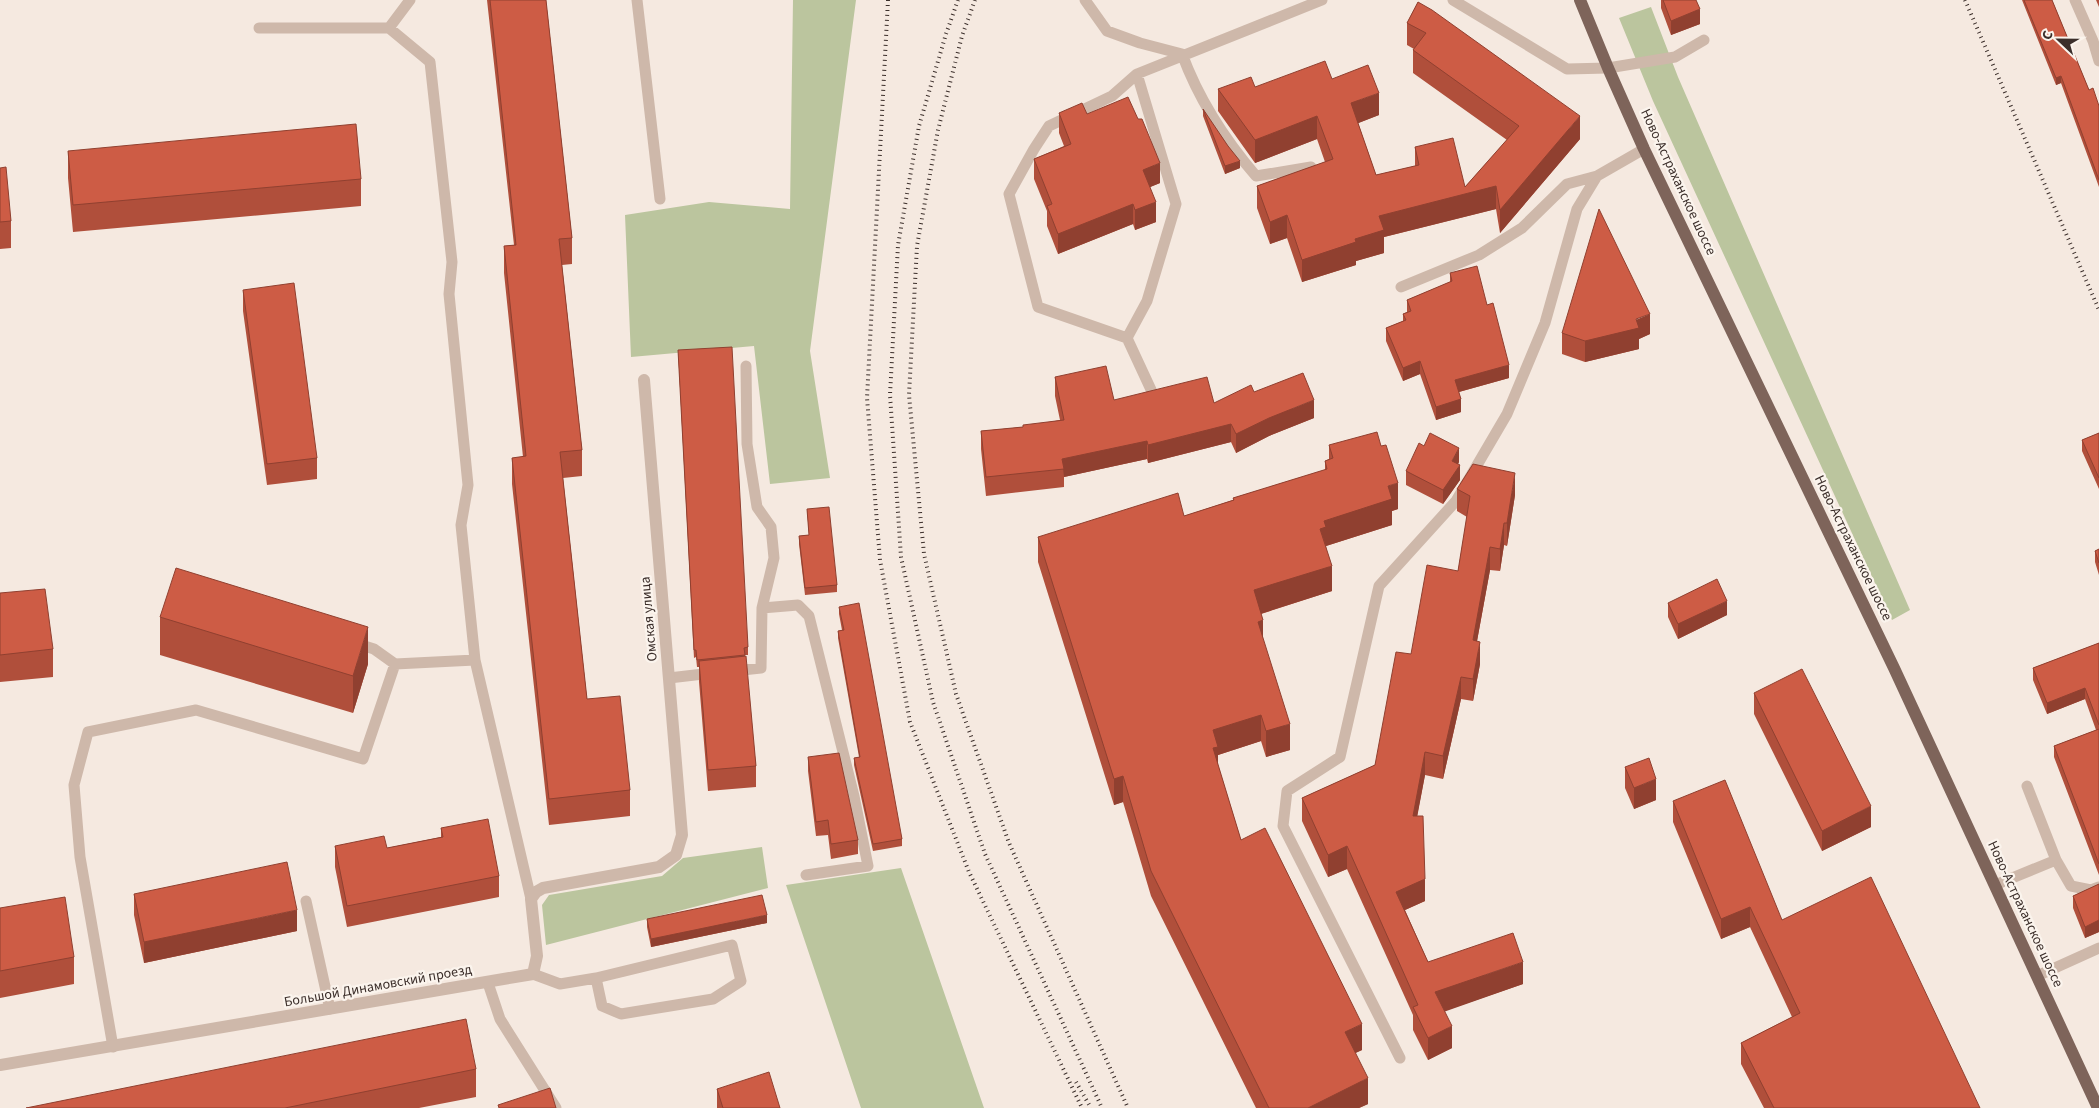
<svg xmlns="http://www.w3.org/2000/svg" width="2099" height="1108" font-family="'Source Sans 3',sans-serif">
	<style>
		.green { fill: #bbc59e }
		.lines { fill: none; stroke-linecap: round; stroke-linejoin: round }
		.lane { stroke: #ceb8aa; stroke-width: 11 }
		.street { stroke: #ceb8aa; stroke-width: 12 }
		.primary { stroke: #7e645a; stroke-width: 12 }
		.rail { stroke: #3b2e2a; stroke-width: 4; stroke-dasharray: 1 4; stroke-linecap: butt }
		.wall { fill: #b04f3b }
		.shaded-wall { fill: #904030 }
		.building { fill: #cd5c45; stroke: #904030 }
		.labels { text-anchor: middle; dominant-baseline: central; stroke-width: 4.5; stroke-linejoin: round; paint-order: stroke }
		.street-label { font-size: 14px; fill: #3b2e2a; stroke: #fbf4ed }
	</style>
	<rect width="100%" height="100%" fill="#f5e9e0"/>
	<path class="green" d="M 793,0 L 856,0 L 810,351 L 830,478 L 770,484 L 754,346 L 631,357 L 625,215 L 709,202 L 790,209 Z
		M 1651,7 L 1678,77 L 1910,610 L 1892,620 L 1653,101 L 1619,18 Z
		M 762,847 L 768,888 L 546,945 L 542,905 L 549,895 L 662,876 L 683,858 Z
		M 901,868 L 984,1108 L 861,1108 L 786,885 Z"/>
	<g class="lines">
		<path class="lane" d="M 637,0 L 660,199
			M 1085,0 L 1107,31 L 1140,43 L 1182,54 C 1199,100 1225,140 1256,176 L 1311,167
			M 1453,0 L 1567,69 L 1608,68 L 1675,57 L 1704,40
			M 2075,0 L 2093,41 L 2099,61
			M 259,28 L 389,28 L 430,62 L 452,262 L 449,294 L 468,485 L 461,525 L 475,660 L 531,899
			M 389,28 L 410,0
			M 1401,287 L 1479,255 L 1522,228 L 1567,184 L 1597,176
			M 1127,338 L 1147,301 L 1176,204 L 1137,74
			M 746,366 L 747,444 L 757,507 L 771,527 L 774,558 L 762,608
			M 1153,394 L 1127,338 L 1038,307 L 1009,194 L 1034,149 L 1049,126 L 1112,96 L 1137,74 L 1322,0
			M 355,643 L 374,649 L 395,664 L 475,660
			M 733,671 L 761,668 L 762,608 L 798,605 L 809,616 L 854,796 L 868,866 L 806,875
			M 669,678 L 712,673
			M 2027,786 L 2056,860 L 2071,886 L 2091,890 L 2099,887
			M 1995,885 L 2056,860
			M 306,901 L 330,1009
			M 533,974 L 560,984 L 596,978 L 732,945 L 741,981 L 713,999 L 621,1014 L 602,1006 L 596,978
			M 2037,976 L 2099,948
			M 488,983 L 500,1019 L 556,1108
			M 113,1047 L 80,857 L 74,785 L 88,732 L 196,710 L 363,759 L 395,664
			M 1400,1058 L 1283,826 L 1287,791 L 1340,757 L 1379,586 L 1456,501 L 1507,414 L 1545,323 L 1577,209 L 1597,176 L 1644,149"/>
		<path class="street" d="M 0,1065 L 533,974 L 537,956 L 531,899 L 536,892 L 543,888 L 659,867 L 676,855 L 682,835 L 644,380"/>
		<path class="primary" d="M 1580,0 L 1608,68 L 1644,149 L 1894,668 L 2098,1108"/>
		<path class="rail" d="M 888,0 L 867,398 L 880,560 L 910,722 L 969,872 L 1082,1108
			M 958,0 L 946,34 L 919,126 L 898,245 L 890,395 L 901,557 L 933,702 L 985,854 L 1102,1108
			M 975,0 L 962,36 L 938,130 L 917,246 L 909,395 L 924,554 L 956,694 L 1009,843 L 1128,1108
			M 1965,0 L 2099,310
			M 1076,1082 L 1091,1108"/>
	</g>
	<path class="wall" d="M 487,0 L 546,0 L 572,238 L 572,264 L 562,265 L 582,450 L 582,476 L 563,478 L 587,699 L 630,790 L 630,816 L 549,825 L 512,484 L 512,458 L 523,457 L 504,273 L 504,246 L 514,245 Z
		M 1661,0 L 1696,0 L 1700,24 L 1671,35 L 1661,8 Z
		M 2022,0 L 2052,0 L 2089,90 L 2099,106 L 2099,187 L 2061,83 L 2056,85 Z
		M 2096,0 L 2099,0 L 2099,7 Z
		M 1418,2 L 1580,139 L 1500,233 L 1496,209 L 1384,237 L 1384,253 L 1356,261 L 1356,265 L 1302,282 L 1287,238 L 1270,244 L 1257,208 L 1257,186 L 1325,162 L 1317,139 L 1255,163 L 1218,111 L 1218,89 L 1255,87 L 1332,79 L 1379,115 L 1358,123 L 1376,175 L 1415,166 L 1415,147 L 1465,187 L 1507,140 L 1413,73 L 1413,50 L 1414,49 L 1407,45 L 1407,23 Z
		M 1203,109 L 1240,168 L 1225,174 L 1203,116 Z
		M 1059,113 L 1087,114 L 1138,119 L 1160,183 L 1150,187 L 1156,222 L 1135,230 L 1133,224 L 1058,254 L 1047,226 L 1047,211 L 1034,179 L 1034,159 L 1064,146 L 1059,133 Z
		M 68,151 L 361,179 L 361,206 L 73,232 L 68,178 Z
		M 0,168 L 11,221 L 11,248 L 0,249 Z
		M 1450,273 L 1487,305 L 1509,378 L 1459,392 L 1461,412 L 1436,420 L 1420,374 L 1403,381 L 1386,341 L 1386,328 L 1403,321 L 1403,314 L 1407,312 L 1407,300 L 1450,282 Z
		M 243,290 L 317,458 L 317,479 L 267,485 L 243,311 Z
		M 1562,333 L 1650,334 L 1639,339 L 1639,349 L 1585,362 L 1562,354 Z
		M 678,350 L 748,647 L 748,655 L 745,655 L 745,656 L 756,766 L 756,787 L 708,791 L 699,682 L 699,667 L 697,667 L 696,657 L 694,658 Z
		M 1055,377 L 1114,400 L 1214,403 L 1254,392 L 1314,418 L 1269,436 L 1236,453 L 1231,442 L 1148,463 L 1147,459 L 1064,477 L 1064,487 L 986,496 L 981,449 L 981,431 L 1023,427 L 1060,420 L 1055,396 Z
		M 2099,433 L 2099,489 L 2082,451 L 2082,440 Z
		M 1329,445 L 1398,509 L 1392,511 L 1392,525 L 1326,546 L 1332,591 L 1261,614 L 1263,639 L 1290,750 L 1266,757 L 1261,741 L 1218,755 L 1218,765 L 1241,840 L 1362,1050 L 1355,1053 L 1368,1104 L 1359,1108 L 1256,1108 L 1151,896 L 1123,802 L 1114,805 L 1038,562 L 1038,537 L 1184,516 L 1233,500 L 1233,498 L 1325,470 L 1325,461 L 1329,459 Z
		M 1459,462 L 1458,464 L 1460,480 L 1443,504 L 1406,485 L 1406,471 Z
		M 1457,489 L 1515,495 L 1507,546 L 1504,545 L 1500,571 L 1490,570 L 1477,641 L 1480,664 L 1473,701 L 1461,699 L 1443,779 L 1425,775 L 1417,816 L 1425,901 L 1405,910 L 1428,962 L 1523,984 L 1444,1011 L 1452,1048 L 1428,1060 L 1413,1030 L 1413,1015 L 1347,869 L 1328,877 L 1302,821 L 1302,798 L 1375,765 L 1411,654 L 1458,571 L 1467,517 L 1457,511 Z
		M 807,509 L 837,585 L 837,592 L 805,595 L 799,544 L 799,536 L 809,535 Z
		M 2099,549 L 2099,575 L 2095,562 L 2095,551 Z
		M 0,593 L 53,649 L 53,677 L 0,682 Z
		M 1668,603 L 1727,615 L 1678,639 L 1668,617 Z
		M 839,607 L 902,839 L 902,846 L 873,851 L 854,765 L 854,758 L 859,757 L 838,638 L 838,631 L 842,630 L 839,614 Z
		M 160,617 L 368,664 L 353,713 L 160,655 Z
		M 2099,643 L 2099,875 L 2054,757 L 2054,746 L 2096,730 L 2085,699 L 2047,714 L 2033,680 L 2033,668 Z
		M 1754,693 L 1871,827 L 1822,851 L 1754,714 Z
		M 808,757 L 858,840 L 858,854 L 831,859 L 828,835 L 816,836 L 808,771 Z
		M 1625,767 L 1656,800 L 1634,809 L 1625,788 Z
		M 1673,801 L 1782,920 L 1980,1108 L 1764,1108 L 1741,1064 L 1741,1043 L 1792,1017 L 1750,927 L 1721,939 L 1673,822 Z
		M 441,828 L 499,876 L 499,897 L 347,927 L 335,867 L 335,846 L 387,848 L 441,837 Z
		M 2099,884 L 2099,932 L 2085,938 L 2073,908 L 2073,896 Z
		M 134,894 L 297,931 L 144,963 L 134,915 Z
		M 0,908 L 74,957 L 74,984 L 0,998 Z
		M 647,919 L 767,923 L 651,947 L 647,927 Z
		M 476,1069 L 476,1097 L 419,1108 L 26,1108 Z
		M 717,1089 L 780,1108 L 717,1108 Z"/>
	<path class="shaded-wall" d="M 1700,9 L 1700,24 L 1671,35 L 1671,21 Z
		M 2061,76 L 2061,83 L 2056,85 L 2056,78 Z
		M 1379,93 L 1379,115 L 1351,126 L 1351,103 Z
		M 1317,116 L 1317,139 L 1255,163 L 1255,140 Z
		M 1580,116 L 1580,139 L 1500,233 L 1500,210 Z
		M 1240,161 L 1240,168 L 1225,174 L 1225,166 Z
		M 1160,163 L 1160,183 L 1143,190 L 1143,170 Z
		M 1496,186 L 1496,209 L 1384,237 L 1384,253 L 1356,261 L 1356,265 L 1302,282 L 1302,260 L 1379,216 Z
		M 1156,202 L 1156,222 L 1135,230 L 1135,210 Z
		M 1133,204 L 1133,224 L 1058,254 L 1058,234 Z
		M 1287,215 L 1287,238 L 1270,244 L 1270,222 Z
		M 1650,314 L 1650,334 L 1639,339 L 1639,349 L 1585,362 L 1585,341 Z
		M 1420,361 L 1420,374 L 1403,381 L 1403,368 Z
		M 1509,365 L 1509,378 L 1455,393 L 1455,380 Z
		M 1461,399 L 1461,412 L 1436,420 L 1436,407 Z
		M 1314,400 L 1314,418 L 1269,436 L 1236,453 L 1236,434 L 1269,418 Z
		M 1231,424 L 1231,442 L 1148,463 L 1148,445 Z
		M 1147,441 L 1147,459 L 1064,477 L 1062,459 Z
		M 1459,448 L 1459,462 L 1452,475 L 1452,461 Z
		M 1460,465 L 1460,480 L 1443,504 L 1443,490 Z
		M 1515,473 L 1515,495 L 1507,546 L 1507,523 Z
		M 1398,483 L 1398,509 L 1392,511 L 1392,525 L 1326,546 L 1320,529 L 1324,521 L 1388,486 Z
		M 1504,523 L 1504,545 L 1500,571 L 1500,549 Z
		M 1490,547 L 1490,570 L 1473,663 L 1473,640 Z
		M 1332,566 L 1332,591 L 1254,616 L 1254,590 Z
		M 1727,601 L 1727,615 L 1678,639 L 1678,624 Z
		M 1263,620 L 1263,646 L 1258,622 Z
		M 368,627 L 368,664 L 353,713 L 353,676 Z
		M 1480,642 L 1480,664 L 1473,701 L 1473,679 Z
		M 1461,677 L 1461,699 L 1443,779 L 1443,756 Z
		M 2085,688 L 2085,699 L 2047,714 L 2047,703 Z
		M 1261,715 L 1261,741 L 1218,755 L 1218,772 L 1213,774 L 1213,730 Z
		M 1290,724 L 1290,750 L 1266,757 L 1266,731 Z
		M 1425,752 L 1425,775 L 1413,839 L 1413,816 Z
		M 1123,776 L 1123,802 L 1114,805 L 1114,779 Z
		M 1656,779 L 1656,800 L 1634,809 L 1634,788 Z
		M 1871,806 L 1871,827 L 1822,851 L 1822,831 Z
		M 1347,846 L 1347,869 L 1328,877 L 1328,855 Z
		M 1425,879 L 1425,901 L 1396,914 L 1396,892 Z
		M 1750,907 L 1750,927 L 1721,939 L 1721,919 Z
		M 297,910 L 297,931 L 144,963 L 144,942 Z
		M 767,915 L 767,923 L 651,947 L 651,939 Z
		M 2099,920 L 2099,932 L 2085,938 L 2085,927 Z
		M 1523,962 L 1523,984 L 1435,1015 L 1435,992 Z
		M 1362,1024 L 1362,1050 L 1345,1058 L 1345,1032 Z
		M 1452,1026 L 1452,1048 L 1428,1060 L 1428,1038 Z
		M 1368,1078 L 1368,1104 L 1359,1108 L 1308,1108 Z"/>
	<path class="building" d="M 490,0 L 546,0 L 572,238 L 559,239 L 582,450 L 560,452 L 587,699 L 620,696 L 630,790 L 549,799 L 512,458 L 526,456 L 504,246 L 516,245 Z
		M 1663,0 L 1696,0 L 1700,9 L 1671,21 Z
		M 2024,0 L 2052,0 L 2089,90 L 2093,88 L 2099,106 L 2099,180 L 2061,76 L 2056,78 Z
		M 1418,2 L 1432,10 L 1580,116 L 1500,210 L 1496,186 L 1379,216 L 1384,230 L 1355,239 L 1356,242 L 1302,260 L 1287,215 L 1270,222 L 1257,186 L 1333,159 L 1317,116 L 1255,140 L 1218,89 L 1251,77 L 1255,87 L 1325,61 L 1332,79 L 1368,65 L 1379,93 L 1351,103 L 1376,175 L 1419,165 L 1415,147 L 1453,138 L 1465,187 L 1519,126 L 1413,50 L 1426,33 L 1407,23 Z
		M 1128,97 L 1138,119 L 1142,119 L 1160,163 L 1143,170 L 1156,202 L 1135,210 L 1133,204 L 1058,234 L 1047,206 L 1052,204 L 1034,159 L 1071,144 L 1059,113 L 1082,103 L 1087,114 Z
		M 1203,109 L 1228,146 L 1240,161 L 1225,166 Z
		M 356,124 L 361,179 L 73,205 L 68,151 Z
		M 6,167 L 11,221 L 0,222 L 0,168 Z
		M 1599,209 L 1650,314 L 1636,319 L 1639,328 L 1585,341 L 1562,333 Z
		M 1477,266 L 1487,305 L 1493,303 L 1509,365 L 1455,380 L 1461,399 L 1436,407 L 1420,361 L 1403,368 L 1386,328 L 1406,320 L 1403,314 L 1411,311 L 1407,300 L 1452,281 L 1450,273 Z
		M 294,283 L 317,458 L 267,464 L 243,290 Z
		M 732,347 L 748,647 L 744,648 L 745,655 L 697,660 L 696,650 L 694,650 L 678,350 Z
		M 1106,366 L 1114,400 L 1207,377 L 1214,403 L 1251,385 L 1254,392 L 1303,373 L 1314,400 L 1269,418 L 1236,434 L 1231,424 L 1148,445 L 1147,441 L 1062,459 L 1064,469 L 986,477 L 981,431 L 1023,427 L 1023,425 L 1064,420 L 1055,377 Z
		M 1377,432 L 1381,446 L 1386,445 L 1398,483 L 1388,486 L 1392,499 L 1324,521 L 1326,527 L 1320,529 L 1332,566 L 1254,590 L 1263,620 L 1258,622 L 1290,724 L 1266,731 L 1261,715 L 1213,730 L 1218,747 L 1213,748 L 1241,840 L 1265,828 L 1362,1024 L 1345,1032 L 1368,1078 L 1308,1108 L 1269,1108 L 1151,871 L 1123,776 L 1114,779 L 1038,537 L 1178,493 L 1184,516 L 1234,500 L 1233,498 L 1327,469 L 1325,461 L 1333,458 L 1329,445 Z
		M 1430,433 L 1459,448 L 1452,461 L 1460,465 L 1443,490 L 1406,471 L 1419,443 L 1424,446 Z
		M 2099,433 L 2099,478 L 2082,440 Z
		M 1473,464 L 1515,473 L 1507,523 L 1504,523 L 1500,549 L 1490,547 L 1473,640 L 1480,642 L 1473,679 L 1461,677 L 1443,756 L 1425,752 L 1413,816 L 1423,816 L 1425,879 L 1396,892 L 1428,962 L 1513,933 L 1523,962 L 1435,992 L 1452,1026 L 1428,1038 L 1413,1007 L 1418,1005 L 1347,846 L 1328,855 L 1302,798 L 1375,765 L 1396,652 L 1411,654 L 1427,565 L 1458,571 L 1470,496 L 1457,489 Z
		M 829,507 L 837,585 L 805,588 L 799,536 L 809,535 L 807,509 Z
		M 2099,549 L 2099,563 L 2095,551 Z
		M 176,568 L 368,627 L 353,676 L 160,617 Z
		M 1717,579 L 1727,601 L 1678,624 L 1668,603 Z
		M 45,589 L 53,649 L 0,655 L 0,593 Z
		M 859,603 L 902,839 L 873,844 L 854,758 L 860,757 L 838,631 L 844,630 L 839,607 Z
		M 2099,643 L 2099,725 L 2085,688 L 2047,703 L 2033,668 Z
		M 746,656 L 756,766 L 708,770 L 699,661 Z
		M 1802,669 L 1871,806 L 1822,831 L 1754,693 Z
		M 2099,729 L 2099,864 L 2054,746 Z
		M 839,753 L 858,840 L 831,844 L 828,820 L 816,822 L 808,757 Z
		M 1649,758 L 1656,779 L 1634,788 L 1625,767 Z
		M 1725,780 L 1782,920 L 1871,877 L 1980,1108 L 1774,1108 L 1741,1043 L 1800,1013 L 1750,907 L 1721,919 L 1673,801 Z
		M 488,819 L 499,876 L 347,906 L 335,846 L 384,836 L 387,848 L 443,837 L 441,828 Z
		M 287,862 L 297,910 L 144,942 L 134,894 Z
		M 2099,884 L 2099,920 L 2085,927 L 2073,896 Z
		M 762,895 L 767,915 L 651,939 L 647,919 Z
		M 65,897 L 74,957 L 0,971 L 0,908 Z
		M 466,1019 L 476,1069 L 285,1108 L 26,1108 Z
		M 769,1072 L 780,1108 L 723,1108 L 717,1089 Z
		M 550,1088 L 556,1108 L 499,1108 L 498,1105 Z"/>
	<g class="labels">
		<g class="street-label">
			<text transform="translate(1678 182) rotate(65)">Ново-Астраханское шоссе</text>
			<text transform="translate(1853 548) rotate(64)">Ново-Астраханское шоссе</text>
			<text transform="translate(649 619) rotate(-95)">Омская улица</text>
			<text transform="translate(2025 914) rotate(65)">Ново-Астраханское шоссе</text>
			<text transform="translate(378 986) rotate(-10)">Большой Динамовский проезд</text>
		</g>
	</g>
	<g transform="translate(2059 40) rotate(292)" stroke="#fbf4ed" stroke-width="4" paint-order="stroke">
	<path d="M0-4L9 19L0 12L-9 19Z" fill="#3b2e2a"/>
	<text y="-8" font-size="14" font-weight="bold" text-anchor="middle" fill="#3b2e2a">С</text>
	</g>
</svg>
